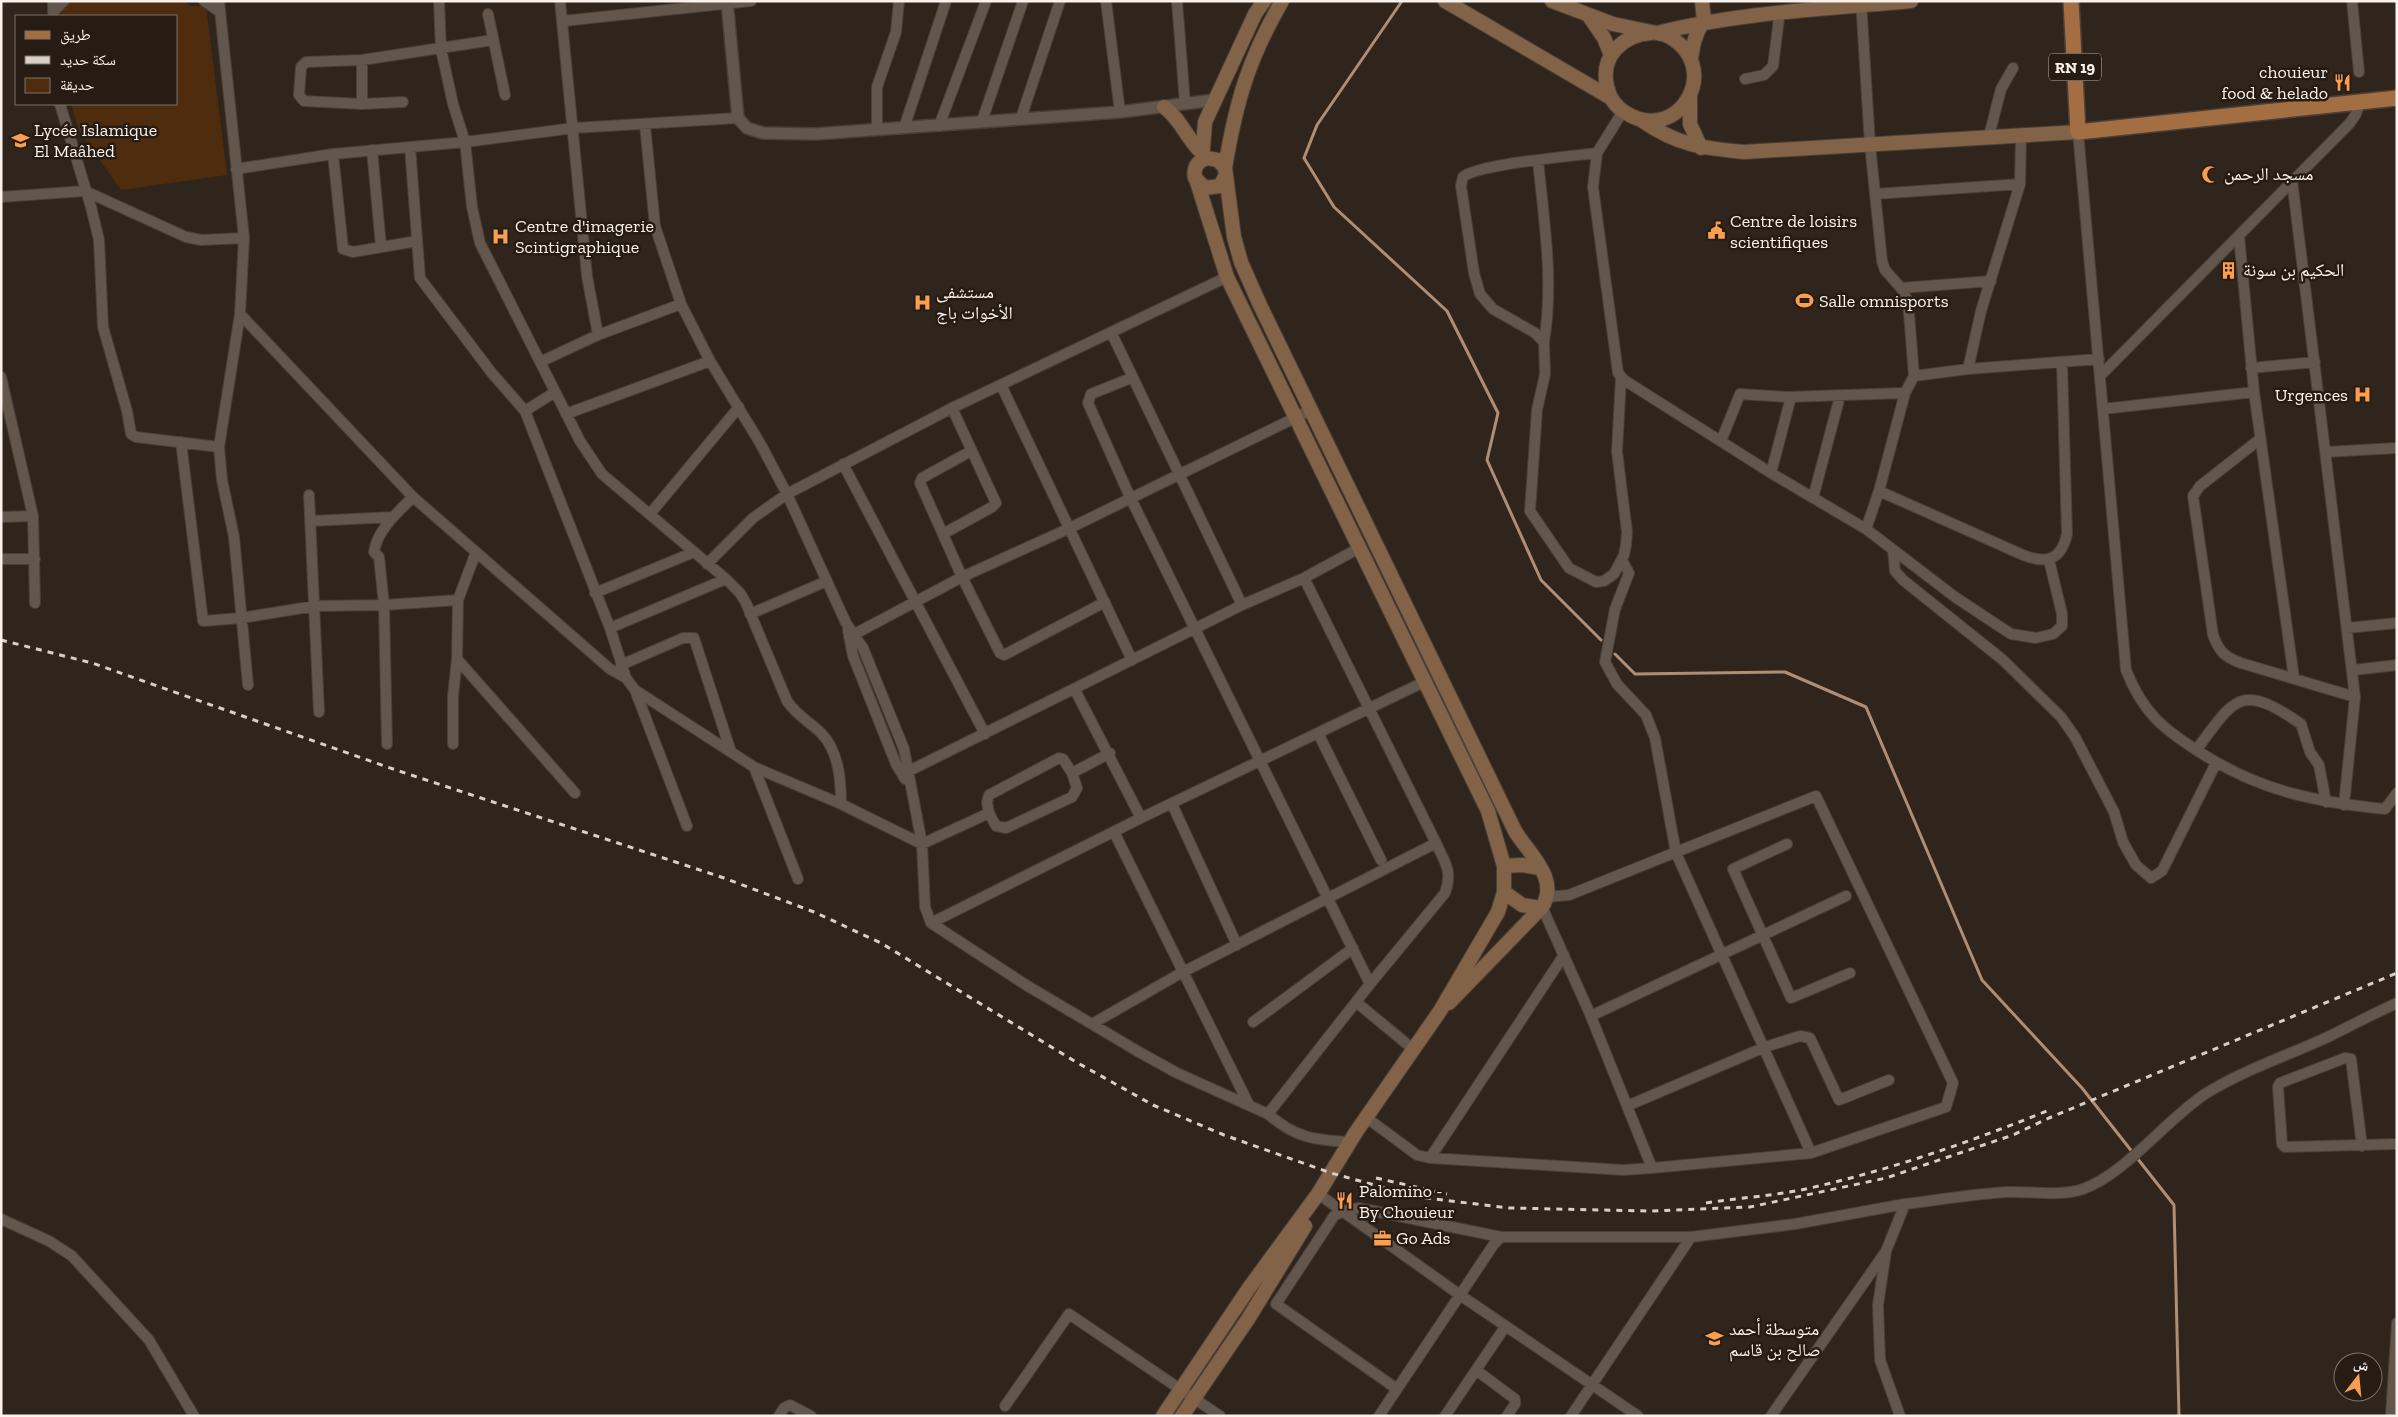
<svg xmlns="http://www.w3.org/2000/svg" width="2398" height="1417" font-family="'Zilla Slab','Noto Naskh Arabic',serif">
	<style>
		.green { fill: #4f2c0e }
		.lines { fill: none; stroke-linecap: round; stroke-linejoin: round }
		.stream { stroke: #b08e74; stroke-width: 3 }
		.minor-casing { stroke: #4a4039; stroke-width: 12 }
		.tertiary-casing { stroke: #4a4039; stroke-width: 14 }
		.secondary-casing { stroke: #4a4039; stroke-width: 16 }
		.primary-casing { stroke: #4a4039; stroke-width: 18 }
		.minor { stroke: #63574d; stroke-width: 10 }
		.tertiary { stroke: #63574d; stroke-width: 11 }
		.secondary { stroke: #836347; stroke-width: 14 }
		.primary { stroke: #a36e41; stroke-width: 15 }
		.rail { stroke: #d7cfc8; stroke-width: 3; stroke-dasharray: 6 6; stroke-linecap: butt }
		.labels { text-anchor: middle; dominant-baseline: central; stroke-width: 5; stroke-linejoin: round; paint-order: stroke }
		.shield { fill: #261c14; stroke: #bab2ab; stroke-width: 1 }
		.shield-label { font-size: 16px; font-weight: bold; fill: #f9f2ec }
		.poi-label { font-size: 18px; fill: #f9f2ec; stroke: #261c14; text-anchor: start }
	</style>
	<rect width="100%" height="100%" fill="#30251d"/>
	<path class="green" d="M 69,1 L 185,1 L 190,6 L 206,6 L 227,175 L 121,190 L 79,130 L 71,104 L 176,104 L 176,16 L 61,16 L 63,7 Z"/>
	<g class="lines">
		<path class="stream" d="M 1402,1 L 1317,125 L 1304,158 L 1334,207 L 1447,311 L 1498,413 L 1487,460 L 1541,580 L 1601,640
			M 1615,654 L 1635,674 L 1785,672 L 1866,707 L 1982,980 L 2082,1088 L 2174,1205 L 2179,1416"/>
		<defs>
			<path id="minor" d="M 53,1 L 53,12 L 64,1
				M 204,1 L 220,12
				M 439,1 L 441,49 L 453,104 L 465,142 L 472,207 L 480,243 L 580,441 L 602,474 L 726,579 L 740,593 L 746,603 L 787,701 C 796,715 810,722 821,733 C 839,751 841,781 841,804
				M 560,1 L 587,276 L 598,335
				M 1106,1 L 1120,112
				M 1177,1 L 1185,104
				M 2352,1 L 2359,72
				M 488,14 L 505,95
				M 563,21 L 751,1
				M 362,60 L 362,104
				M 1745,79 L 1764,75 L 1773,66 L 1780,11
				M 403,102 L 362,104 L 304,101 L 299,95 L 301,67 L 306,62 L 362,60 L 493,40
				M 60,104 L 91,207 L 99,240 L 103,327 L 127,411 L 131,434 L 136,437 L 219,447 L 240,314 L 244,238 L 219,1
				M 1623,111 L 1597,153 L 1593,187 L 1618,373 L 1624,380 L 1771,473 L 1866,529 L 1879,491 L 1905,393 L 1914,376 L 1908,301 L 1901,288 L 1885,270 L 1882,261 L 1870,145 L 1861,1
				M 1021,118 L 1060,1
				M 982,121 L 1023,1
				M 645,125 L 655,226 L 681,304 L 710,361 L 760,443 L 787,494 L 846,623 L 863,648 L 904,749 L 922,844 L 925,907 L 931,923 L 1026,985 L 1139,1052 L 1177,1073 L 1268,1114 L 1370,984 L 1445,893 C 1453,871 1445,863 1436,843 L 1304,578
				M 939,126 L 986,1
				M 904,128 L 946,1
				M 877,130 L 877,87 L 896,32 L 899,1
				M 2078,132 L 2126,670 C 2143,713 2163,729 2201,753 C 2260,791 2316,802 2385,809 L 2397,793
				M 1989,136 L 2001,89 L 2013,68
				M 410,147 L 420,278 L 491,372 L 525,411 L 610,628 L 626,678 L 635,690 L 754,767 L 841,804 L 922,844 L 989,813 L 987,802 L 989,795 L 1059,758 L 1063,759 L 1072,773 L 1110,753
				M 372,150 L 381,246
				M 1597,153 C 1573,156 1478,164 1463,177 L 1461,186 L 1474,273 L 1480,294 L 1493,309 L 1535,333 L 1544,342 L 1545,374 L 1537,410 L 1530,511 L 1569,568 L 1596,582 L 1604,581 L 1614,574 L 1624,555 L 1626,545 L 1627,532 L 1617,452 L 1621,377
				M 333,154 L 343,249 L 353,252 L 417,241
				M 1538,160 C 1544,221 1554,282 1544,342
				M 236,169 L 333,154 L 465,142 L 574,128 L 738,118
				M 2292,180 L 2355,697 L 2344,805
				M 1875,194 L 2020,184
				M 1,197 L 85,191 L 186,237 L 201,240 L 244,238
				M 2239,236 L 2254,392 L 2294,678
				M 1901,288 L 1991,281
				M 240,314 L 413,497 L 610,669 L 626,678
				M 1111,332 L 1242,605
				M 540,362 L 598,335 L 681,304
				M 2251,368 L 2315,362
				M 1968,369 L 1981,311 L 2020,184 L 2021,135
				M 2101,375 L 2350,123 L 2356,114 L 2360,101
				M 1914,376 L 1968,369 L 2099,359
				M 1,377 L 33,516 L 35,603
				M 1131,378 L 1091,394 L 1088,403 L 1130,497 L 1370,984
				M 1001,385 L 1132,660
				M 2103,409 L 2254,392
				M 525,411 L 555,392
				M 566,414 L 710,361
				M 2260,439 L 2200,486 L 2193,496 L 2213,635 C 2219,651 2224,657 2241,663 L 2355,697
				M 1721,441 L 1740,394 L 1787,397 L 1905,393
				M 181,442 L 203,621 L 241,618 L 315,606 L 384,605 L 458,600
				M 219,447 L 222,480 L 234,537 L 248,685
				M 971,451 L 922,478 L 920,483 L 962,577 L 1000,653 L 1004,655 L 1105,602
				M 2326,452 L 2397,448
				M 843,464 L 985,734
				M 1771,473 L 1791,397
				M 1879,491 L 2023,555 C 2046,564 2061,561 2067,534 L 2062,363
				M 309,495 L 319,712
				M 1813,498 L 1840,396
				M 650,514 L 739,407
				M 1,517 L 33,516
				M 311,521 L 393,517
				M 1866,529 L 1955,597 L 2011,634 L 2036,638 L 2053,634 L 2062,626 L 2062,614 L 2049,560
				M 943,534 L 992,507 L 996,503 L 952,408
				M 1893,550 L 1895,571 L 1903,580 L 2003,660 L 2061,717 L 2075,737 L 2114,812 L 2123,842 L 2136,865 L 2151,878 L 2162,871 L 2216,763
				M 1,559 L 35,559
				M 707,564 L 753,518 L 787,494 L 952,408 L 1227,277
				M 595,593 L 694,552
				M 750,614 L 827,581
				M 610,628 L 726,579
				M 2347,628 L 2397,623
				M 848,630 L 853,656 L 896,764 L 905,779
				M 849,637 L 962,577 L 1070,528 L 1311,410
				M 457,659 L 575,793
				M 621,665 L 683,638 L 694,638 L 731,752
				M 2353,670 L 2397,665
				M 635,690 L 687,826
				M 1075,690 L 1141,818
				M 1318,733 L 1381,860
				M 387,744 L 384,605 L 379,557 L 374,552 C 377,530 398,512 413,497
				M 453,744 L 453,696 L 457,659 L 458,600 L 476,552
				M 2196,750 C 2235,699 2239,681 2301,724 L 2310,752 L 2319,765 L 2326,802
				M 754,767 L 798,879
				M 903,774 L 1242,605 L 1304,578 L 1361,547
				M 1172,804 L 1237,945
				M 989,813 L 996,826 L 1006,828 L 1072,797 L 1077,788 L 1072,773
				M 1114,832 L 1249,1105
				M 1787,844 L 1733,869 L 1791,998 L 1850,973
				M 1547,897 L 1569,895 L 1816,796 L 1953,1083 L 1946,1107 L 1811,1153 L 1676,853 L 1655,738 L 1646,715 L 1617,684 L 1605,662 L 1615,609 L 1629,573 L 1622,560
				M 931,923 L 1141,818 L 1426,681
				M 1356,1002 L 1413,1049
				M 1590,1014 L 1595,1014 L 1846,896
				M 1253,1022 L 1353,948
				M 1092,1024 L 1181,973 L 1436,843
				M 1627,1106 L 1765,1047 L 1800,1036 L 1810,1038 L 1839,1100 L 1889,1080
				M 1268,1114 C 1296,1138 1314,1140 1349,1142
				M 1367,1118 L 1417,1155 L 1430,1158 L 1623,1170 L 1652,1168 L 1590,1014 L 1542,907
				M 2362,1146 L 2351,1059 L 2345,1058 L 2280,1083 L 2278,1087 L 2282,1144 L 2285,1147 L 2397,1144
				M 1430,1158 L 1564,955
				M 1652,1168 L 1811,1153
				M 1324,1198 L 1460,1295 L 1494,1244 L 1501,1237 L 1691,1237 L 1795,1224 L 1905,1204 L 1886,1251 L 1878,1305 L 1880,1360 L 1900,1416
				M 1905,1204 C 1939,1200 1973,1194 2007,1192 C 2031,1191 2060,1197 2083,1189 C 2125,1174 2166,1120 2205,1094 C 2245,1069 2290,1055 2332,1035 C 2354,1024 2375,1013 2397,1003
				M 1,1219 L 49,1241 L 72,1256 L 149,1340 L 194,1416
				M 1476,1370 L 1515,1399 L 1515,1404 L 1507,1416
				M 1397,1389 L 1276,1304 L 1334,1216 L 1342,1211 L 1359,1208 L 1501,1237
				M 1005,1406 L 1069,1314 L 1220,1416
				M 779,1416 L 784,1408 L 790,1405 L 811,1416
				M 1379,1416 L 1460,1295 L 1638,1416
				M 1445,1416 L 1505,1327
				M 1571,1416 L 1691,1237
				M 1771,1416 L 1884,1254
				M 2391,1416 L 2397,1323"/>
			<path id="tertiary" d="M 727,1 L 738,118 L 747,128 L 763,133 L 815,134 L 1120,112 L 1214,100"/>
			<path id="secondary" d="M 1445,1 L 1611,98
				M 1552,1 L 1613,24 L 1666,35 C 1726,65 1679,146 1626,113 C 1616,107 1609,97 1607,86 C 1600,56 1623,35 1651,33
				M 1589,16 L 1604,38 L 1611,55
				M 1657,33 C 1741,12 1826,9 1911,1
				M 1691,59 C 1693,45 1695,33 1704,21 L 1702,1
				M 1690,97 L 1690,124 L 1701,148
				M 1164,107 C 1181,119 1186,138 1201,152
				M 1641,120 C 1677,145 1701,148 1744,152 L 2078,132
				M 1202,160 L 1205,122 L 1255,14 L 1264,1
				M 1225,168 C 1236,102 1248,60 1282,1
				M 1225,177 L 1220,186 L 1205,188 L 1195,178 C 1193,168 1197,161 1207,158 L 1218,160 L 1225,168 L 1234,237 L 1241,262 L 1259,303 L 1515,831 C 1529,854 1560,879 1542,907 L 1449,1003
				M 1504,866 L 1522,865 L 1540,868
				M 1504,892 L 1522,905 L 1541,908
				M 1163,1416 L 1249,1288 L 1318,1194 L 1356,1132 L 1440,1011 L 1498,912 L 1504,892 L 1504,866 L 1488,811 L 1227,277 L 1197,182
				M 1182,1416 L 1248,1319 L 1305,1226"/>
			<path id="primary" d="M 2071,1 L 2078,132 L 2397,98"/>
		</defs>
		<use href="#minor" class="minor-casing"/>
		<use href="#tertiary" class="tertiary-casing"/>
		<use href="#secondary" class="secondary-casing"/>
		<use href="#primary" class="primary-casing"/>
		<use href="#minor" class="minor"/>
		<use href="#tertiary" class="tertiary"/>
		<use href="#secondary" class="secondary"/>
		<use href="#primary" class="primary"/>
		<path class="rail" d="M 1,640 L 92,663 L 396,770 L 724,878 L 814,912 L 881,943 L 1076,1062 L 1153,1105 L 1224,1135 L 1331,1173 L 1418,1197 L 1509,1208 L 1650,1211 L 1750,1207 L 1886,1178 L 2013,1135 L 2049,1118 L 2397,973
			M 1376,1178 L 1447,1194
			M 1706,1203 C 1738,1198 1770,1196 1801,1190 C 1888,1171 1970,1142 2052,1109"/>
	</g>
	<defs>
		<symbol id="restaurant-bare" viewBox="-9 -9 18 18"><path d="M-5-6h1v4h1v-4h1v4h1v-4h1v5L-1.5 .5V6h-2V.5L-5-1ZM5-6V6H3V1.5H1.5Q1.5-4 5-6Z" fill="#fb9e50" stroke="#261c14" stroke-width="2.5" paint-order="stroke"/></symbol>
		<symbol id="school-bare" viewBox="-9 -9 18 18"><path d="M0-5L7-2L0 1L-7-2ZM-4 1L0 2.5L4 1V4Q0 6-4 4Z" fill="#fb9e50" stroke="#261c14" stroke-width="2.5" paint-order="stroke"/></symbol>
		<symbol id="mosque-bare" viewBox="-9 -9 18 18"><path d="M3.5-4.9A6 6 0 1 0 3.5 4.9A5 5 0 1 1 3.5-4.9Z" fill="#fb9e50" stroke="#261c14" stroke-width="2.5" paint-order="stroke"/></symbol>
		<symbol id="civic-bare" viewBox="-9 -9 18 18"><path d="M-.6-6.5H3V-4.5H.6V-3L4-1V1h2V6H-6V1h2V-1L-.6-3ZM-1.2 2.5V6h2.4V2.5Z" fill="#fb9e50" stroke="#261c14" stroke-width="2.5" paint-order="stroke"/></symbol>
		<symbol id="hospital-bare" viewBox="-9 -9 18 18"><path d="M-5-5h3v3.5h4V-5h3V5h-3V1.5h-4V5h-3Z" fill="#fb9e50" stroke="#261c14" stroke-width="2.5" paint-order="stroke"/></symbol>
		<symbol id="building-bare" viewBox="-9 -9 18 18"><path d="M-4-6H4V6H1V3H-1V6H-4ZM-2.5-4.3h1.7v1.8h-1.7ZM.8-4.3h1.7v1.8H.8ZM-2.5-1h1.7V.8h-1.7ZM.8-1h1.7V.8H.8Z" fill="#fb9e50" stroke="#261c14" stroke-width="2.5" paint-order="stroke"/></symbol>
		<symbol id="stadium-bare" viewBox="-9 -9 18 18"><path d="M0-5a6.5 5 0 1 0 0 10a6.5 5 0 1 0 0-10ZM-3.5-1.8h7v3.6h-7Z" fill="#fb9e50" stroke="#261c14" stroke-width="2.5" paint-order="stroke"/></symbol>
		<symbol id="office-bare" viewBox="-9 -9 18 18"><path d="M-6-3h4V-5.5h4V-3h4V5H-6ZM-1-4.5V-3h2v-1.5ZM-6 0V1H6V0Z" fill="#fb9e50" stroke="#261c14" stroke-width="2.5" paint-order="stroke"/></symbol>
	</defs>
	<g fill-rule="evenodd">
		<use href="#restaurant-bare" x="2330" y="70" width="25" height="25"/>
		<use href="#school-bare" x="8" y="128" width="25" height="25"/>
		<use href="#mosque-bare" x="2198" y="162" width="25" height="25"/>
		<use href="#civic-bare" x="1704" y="218" width="25" height="25"/>
		<use href="#hospital-bare" x="488" y="224" width="25" height="25"/>
		<use href="#building-bare" x="2216" y="258" width="25" height="25"/>
		<use href="#stadium-bare" x="1792" y="288" width="25" height="25"/>
		<use href="#hospital-bare" x="910" y="290" width="25" height="25"/>
		<use href="#hospital-bare" x="2350" y="382" width="25" height="25"/>
		<use href="#restaurant-bare" x="1332" y="1188" width="25" height="25"/>
		<use href="#office-bare" x="1370" y="1226" width="25" height="25"/>
		<use href="#school-bare" x="1702" y="1326" width="25" height="25"/>
	</g>
	<g class="labels">
		<rect class="shield" x="2049" y="53.5" width="52" height="27" rx="4"/>
		<g class="shield-label">
			<text x="2075" y="67">RN 19</text>
		</g>
		<g class="poi-label">
			<text x="2328" y="72" text-anchor="end">chouieur<tspan x="2328" dy="21">food &amp; helado</tspan></text>
			<text x="34" y="130">Lycée Islamique<tspan x="34" dy="21">El Maâhed</tspan></text>
			<text x="2224" y="174">مسجد الرحمن</text>
			<text x="1730" y="221">Centre de loisirs<tspan x="1730" dy="21">scientifiques</tspan></text>
			<text x="515" y="226">Centre d'imagerie<tspan x="515" dy="21">Scintigraphique</tspan></text>
			<text x="2243" y="270">الحكيم بن سونة</text>
			<text x="936" y="292">مستشفى<tspan x="936" dy="21">الأخوات باج</tspan></text>
			<text x="1819" y="301">Salle omnisports</text>
			<text x="2348" y="395" text-anchor="end">Urgences</text>
			<text x="1359" y="1191">Palomino -<tspan x="1359" dy="21">By Chouieur</tspan></text>
			<text x="1396" y="1238">Go Ads</text>
			<text x="1729" y="1329">متوسطة أحمد<tspan x="1729" dy="21">صالح بن قاسم</tspan></text>
		</g>
	</g>
	<rect width="2398" height="1417" fill="none" stroke="#f9f2ec" stroke-width="5"/>
	<rect x="15" y="15" width="162" height="90" fill="#261c14" stroke="#7a726a"/>
	<rect x="25" y="31" width="25" height="8" fill="#a36e41" stroke="#7a726a"/>
	<text x="60" y="40" font-size="15" fill="#f9f2ec">طريق</text>
	<rect x="25" y="56" width="25" height="8" fill="#d7cfc8" stroke="#7a726a"/>
	<text x="60" y="65" font-size="15" fill="#f9f2ec">سكة حديد</text>
	<rect x="25" y="78" width="25" height="15" fill="#4f2c0e" stroke="#7a726a"/>
	<text x="60" y="90" font-size="15" fill="#f9f2ec">حديقة</text>
	<g transform="translate(2358 1377) rotate(16)"><circle r="24" fill="#261c14" stroke="#7a726a"/>
	<path d="M0-4L9 19L0 12L-9 19Z" fill="#fb9e50"/>
	<text y="-8" font-size="14" font-weight="bold" text-anchor="middle" fill="#f9f2ec">ش</text>
	</g>
</svg>
